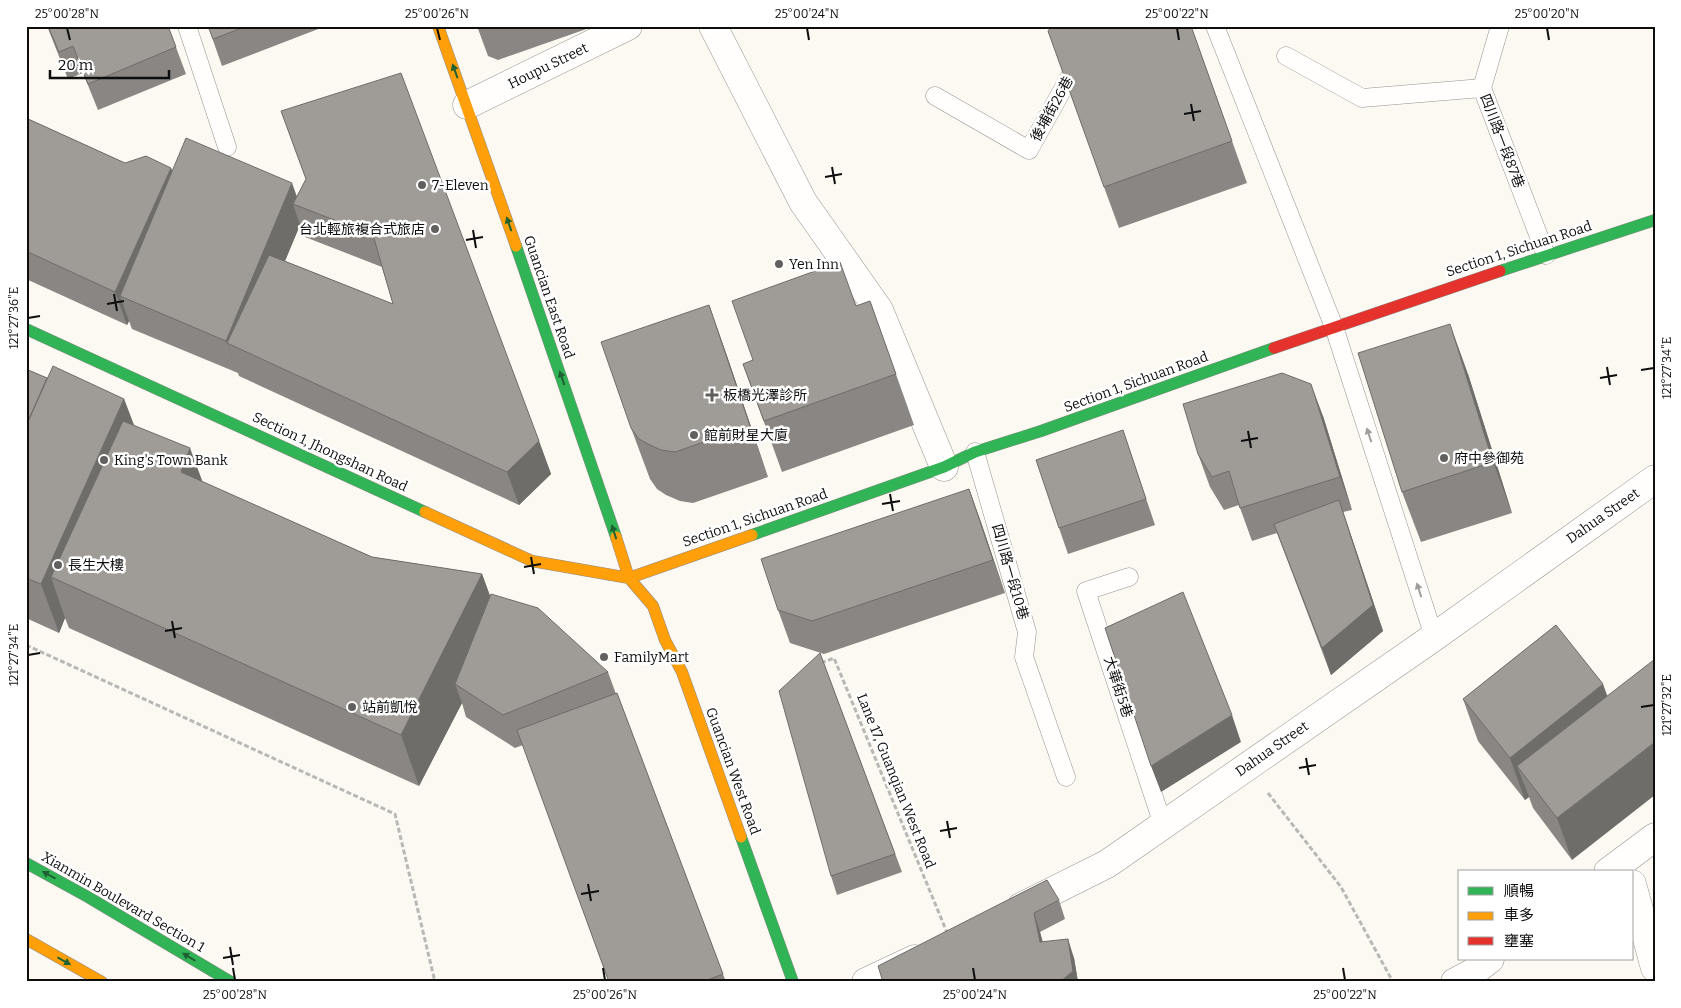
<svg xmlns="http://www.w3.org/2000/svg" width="1681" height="1008" font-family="Bitter,'Noto Sans TC',serif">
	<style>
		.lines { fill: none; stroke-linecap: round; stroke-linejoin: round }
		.lane-casing { stroke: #959491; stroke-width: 19 }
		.street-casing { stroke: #959491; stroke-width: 29 }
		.fast-casing { stroke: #8c8a87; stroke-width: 12 }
		.slow-casing { stroke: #8c8a87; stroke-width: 12 }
		.jam-casing { stroke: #8c8a87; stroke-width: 12 }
		.path { stroke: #b8b8b6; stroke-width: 3; stroke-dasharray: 5 2.5; stroke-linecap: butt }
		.lane { stroke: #fffefd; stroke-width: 18 }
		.street { stroke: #fffefd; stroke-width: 28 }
		.fast { stroke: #30b455; stroke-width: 11 }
		.slow { stroke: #ff9f0a; stroke-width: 11 }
		.jam { stroke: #e5322d; stroke-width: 11 }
		.wall { fill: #898683; fill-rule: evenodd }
		.shaded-wall { fill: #6f6d6a }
		.building { fill: #9f9c98; stroke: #6f6d6a }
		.oneway { fill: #1f6132 }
		.oneway2 { fill: #9f9e9d }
		.ticks { fill: none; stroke: #0e0e0e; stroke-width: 2 }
		.poi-dot { fill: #61605e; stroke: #fff; stroke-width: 2 }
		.labels { text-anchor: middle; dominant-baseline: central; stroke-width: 5; stroke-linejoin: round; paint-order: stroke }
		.street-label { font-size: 14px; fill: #0e0e0e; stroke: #fff }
		.poi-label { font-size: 14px; fill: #0e0e0e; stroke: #fff; text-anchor: start }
		.neatline { fill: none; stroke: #0e0e0e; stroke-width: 2 }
		.ticks-label { font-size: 12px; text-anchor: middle; fill: #0e0e0e }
	</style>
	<rect width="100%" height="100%" fill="#fcf9f2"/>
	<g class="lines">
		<defs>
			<path id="lane" d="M 187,26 L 227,147
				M 1215,26 L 1334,327 L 1434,637
				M 1500,26 L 1482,88 L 1546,255
				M 1286,56 L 1362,98 L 1482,88
				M 935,96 L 1029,150 L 1098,26
				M 975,452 L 1027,632 L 1024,657 L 1066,777
				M 1129,577 L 1086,591 L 1163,825"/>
			<path id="street" d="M 713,26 L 803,202 L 879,310 L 944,467
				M 467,105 L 628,26
				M 1608,872 L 1655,837
				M 1632,884 L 1655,968
				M 1021,907 L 1107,864 L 1434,637 L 1655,479
				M 866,982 L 915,959
				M 1455,982 L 1472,973 L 1490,959"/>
			<path id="fast" d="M 516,246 L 616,537
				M 1500,271 L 1655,220
				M 26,329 L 425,512
				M 752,535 L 944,467 L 975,452 L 1041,431 L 1274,348
				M 741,837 L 793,982
				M 26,863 L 88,897 L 231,982"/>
			<path id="slow" d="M 438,26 L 516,246
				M 425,512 L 532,561 L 629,578 L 752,535
				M 616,537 L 629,578 L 653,606 L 665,640 L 682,672 L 741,837
				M 26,939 L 102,982"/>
			<path id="jam" d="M 1274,348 L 1500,271"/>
		</defs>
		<use href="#lane" class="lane-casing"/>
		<use href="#street" class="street-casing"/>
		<use href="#fast" class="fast-casing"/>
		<use href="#slow" class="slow-casing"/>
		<use href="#jam" class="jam-casing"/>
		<path class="path" d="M 26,645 L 395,814 L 435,982
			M 821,663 L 834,658 L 948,935
			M 1268,793 L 1341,887 L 1393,982"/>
		<use href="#lane" class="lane"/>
		<use href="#street" class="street"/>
		<use href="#fast" class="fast"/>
		<use href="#slow" class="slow"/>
		<use href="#jam" class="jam"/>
	</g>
	<path class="wall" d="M 47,26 L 168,26 L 186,74 L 98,110 L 83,73 L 68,79 Z
		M 208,26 L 326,26 L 222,66 Z
		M 477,26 L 595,26 L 498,60 L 488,56 Z
		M 1191,26 L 1247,183 L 1119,228 L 1104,187 Z
		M 281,111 L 539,441 L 551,474 L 519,505 L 239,376 L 238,373 L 132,329 L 129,321 L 127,325 L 26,279 L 26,118 L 125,163 L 171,168 L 172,171 L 297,196 L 306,179 ZM 300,225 L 305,237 L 382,267 L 393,304 L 285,261 Z
		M 870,301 L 914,425 L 782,472 L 743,364 L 753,360 L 856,306 Z
		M 709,305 L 727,356 L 768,477 L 693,503 L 680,501 L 666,495 L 657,489 L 650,479 L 631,428 Z
		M 26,369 L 47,378 L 124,399 L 134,425 L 203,482 L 372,557 L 482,574 L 490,596 L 608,672 L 616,694 L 617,693 L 726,982 L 609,982 L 523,745 L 515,748 L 466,717 L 462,703 L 419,786 L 69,628 L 65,618 L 59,633 L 26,618 Z
		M 1468,374 L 1512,513 L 1421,542 L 1402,492 Z
		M 1323,416 L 1352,510 L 1343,512 L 1383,631 L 1331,675 L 1277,533 L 1252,541 L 1239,505 L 1224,510 L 1210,487 L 1198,454 Z
		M 1123,430 L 1155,525 L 1068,554 L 1059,528 Z
		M 969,489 L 1005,593 L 824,654 L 790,643 L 778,610 Z
		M 1556,625 L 1572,860 L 1533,808 L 1529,797 L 1525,800 L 1478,741 L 1463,699 Z
		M 820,653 L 902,872 L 837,895 L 831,876 Z
		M 1059,900 L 1065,919 L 1040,932 L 1043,942 L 1074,958 L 1078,982 L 883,982 Z"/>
	<path class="shaded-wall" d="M 171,168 L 183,201 L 120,296 L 129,321 L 127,325 L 115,292 Z
		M 292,183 L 301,208 L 293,204 L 300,225 L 247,352 L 227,343 L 238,373 L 226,341 Z
		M 709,305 L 727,356 L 768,477 L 750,426 Z
		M 1450,324 L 1468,374 L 1512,513 L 1493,462 Z
		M 1311,384 L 1323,416 L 1352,510 L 1340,477 Z
		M 124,399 L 142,447 L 51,577 L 65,618 L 59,633 L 41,584 Z
		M 539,441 L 551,474 L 519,505 L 507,472 Z
		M 190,448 L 209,499 L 181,472 Z
		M 969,489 L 981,522 L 1005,593 L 993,560 Z
		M 1339,500 L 1348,526 L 1383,631 L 1331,675 L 1322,648 Z
		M 482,574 L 501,626 L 455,684 L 462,703 L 419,786 L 401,735 Z
		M 1603,684 L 1618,725 L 1517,766 L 1529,797 L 1525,800 L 1510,758 Z
		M 1232,715 L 1241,742 L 1161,792 L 1151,766 Z
		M 1655,742 L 1655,795 L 1572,860 L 1557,818 Z
		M 1034,913 L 1040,932 L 1047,961 L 1040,942 Z
		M 1068,939 L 1074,958 L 1078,982 L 1060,982 Z"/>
	<path class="building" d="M 48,26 L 168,26 L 176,47 L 88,84 L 73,46 L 59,52 Z
		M 208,26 L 247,26 L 213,39 Z
		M 1052,26 L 1191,26 L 1232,141 L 1104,187 L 1048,31 Z
		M 401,73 L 539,441 L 507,472 L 227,343 L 269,255 L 393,304 L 373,235 L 293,204 L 306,179 L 281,111 Z
		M 26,118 L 125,163 L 146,156 L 171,168 L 115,292 L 26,251 Z
		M 186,138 L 292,183 L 226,341 L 120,296 Z
		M 840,262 L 856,306 L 870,301 L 896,374 L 764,421 L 743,364 L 753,360 L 732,301 Z
		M 709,305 L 750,426 L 675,452 L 661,450 L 648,444 L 639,439 L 631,428 L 601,342 Z
		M 1450,324 L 1493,462 L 1402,492 L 1358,353 Z
		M 53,366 L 124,399 L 41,584 L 26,578 L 26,426 Z
		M 26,369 L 47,378 L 26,426 Z
		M 1282,373 L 1311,384 L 1340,477 L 1240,508 L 1229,471 L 1212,477 L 1198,454 L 1183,404 Z
		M 123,421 L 190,448 L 181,472 L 372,557 L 482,574 L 401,735 L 51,577 Z
		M 1123,430 L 1146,499 L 1059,528 L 1036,460 Z
		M 969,489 L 993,560 L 812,621 L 778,610 L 761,559 Z
		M 1339,500 L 1373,605 L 1322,648 L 1274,524 Z
		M 1183,592 L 1232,715 L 1151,766 L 1105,628 Z
		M 491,594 L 538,608 L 608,672 L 503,715 L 455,684 Z
		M 1556,625 L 1603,684 L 1510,758 L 1463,699 Z
		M 820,653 L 895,854 L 831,876 L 779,691 Z
		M 1655,659 L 1655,742 L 1557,818 L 1517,766 Z
		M 617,693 L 723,974 L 702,982 L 609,982 L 517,730 Z
		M 1047,880 L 1059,900 L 1034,913 L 1040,942 L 1068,939 L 1073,971 L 1060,982 L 883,982 L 878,966 Z"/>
	<defs><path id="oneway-solid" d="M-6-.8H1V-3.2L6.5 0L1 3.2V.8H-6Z" transform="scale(1.25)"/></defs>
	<g class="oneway">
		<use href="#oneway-solid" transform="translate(455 71) rotate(-110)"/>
		<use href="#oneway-solid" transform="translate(509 224) rotate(-109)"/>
		<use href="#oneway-solid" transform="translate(562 378) rotate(-109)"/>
		<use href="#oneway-solid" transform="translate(614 532) rotate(-108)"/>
		<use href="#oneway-solid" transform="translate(49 875) rotate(-151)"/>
		<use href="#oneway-solid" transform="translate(189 957) rotate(-149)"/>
		<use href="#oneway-solid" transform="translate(64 961) rotate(29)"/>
	</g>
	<g class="oneway2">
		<use href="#oneway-solid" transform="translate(1369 435) rotate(-108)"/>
		<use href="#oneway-solid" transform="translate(1419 590) rotate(-108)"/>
	</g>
	<path class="ticks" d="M 67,28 L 70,40M 437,28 L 440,40M 807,28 L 809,40M 1177,28 L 1179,40M 1547,28 L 1549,40M 1191,104 L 1194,121M 1184,114 L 1201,111M 832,167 L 835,184M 825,177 L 842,174M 473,230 L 476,248M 466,240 L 483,237M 114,294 L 117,311M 107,304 L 124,301M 28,318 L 40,316M 1607,367 L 1610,385M 1641,370 L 1654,368M 1600,378 L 1617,375M 1248,431 L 1251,448M 1241,441 L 1258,438M 890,494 L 893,511M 882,504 L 900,501M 531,557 L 534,574M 524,567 L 541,564M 172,621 L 175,638M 165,631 L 182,628M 28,655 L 40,653M 1641,707 L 1654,705M 1306,758 L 1309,775M 1299,768 L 1316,765M 947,821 L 950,838M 940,831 L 957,828M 588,884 L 591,901M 581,894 L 599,891M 230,947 L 233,965M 223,958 L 240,955M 233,968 L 235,980M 603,968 L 605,980M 973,968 L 975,980M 1343,968 L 1345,980"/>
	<g class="poi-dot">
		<circle cx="422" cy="185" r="5"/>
		<circle cx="435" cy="229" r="5"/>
		<circle cx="779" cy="264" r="5"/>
		<path d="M709.5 387.5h5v5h5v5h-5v5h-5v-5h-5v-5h5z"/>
		<circle cx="694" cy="435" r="5"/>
		<circle cx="1444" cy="458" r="5"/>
		<circle cx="104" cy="460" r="5"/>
		<circle cx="58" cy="565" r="5"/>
		<circle cx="604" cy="657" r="5"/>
		<circle cx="352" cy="707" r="5"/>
	</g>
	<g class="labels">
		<g class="street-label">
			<text transform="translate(548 66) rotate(-26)">Houpu Street</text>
			<text transform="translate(1052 109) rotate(-61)">後埔街26巷</text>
			<text transform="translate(1502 141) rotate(69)">四川路一段87巷</text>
			<text transform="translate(1519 249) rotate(-18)">Section 1, Sichuan Road</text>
			<text transform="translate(549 297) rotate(71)">Guancian East Road</text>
			<text transform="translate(1136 382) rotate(-20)">Section 1, Sichuan Road</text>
			<text transform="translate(330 452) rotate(25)">Section 1, Jhongshan Road</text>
			<text transform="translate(1603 516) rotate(-35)">Dahua Street</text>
			<text transform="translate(755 518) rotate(-19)">Section 1, Sichuan Road</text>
			<text transform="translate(1010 572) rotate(74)">四川路一段10巷</text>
			<text transform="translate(1118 687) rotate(72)">大華街5巷</text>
			<text transform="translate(1272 749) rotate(-35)">Dahua Street</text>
			<text transform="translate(733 771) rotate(70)">Guancian West Road</text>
			<text transform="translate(896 781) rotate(68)">Lane 17, Guanqian West Road</text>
			<text transform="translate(123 902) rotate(30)">Xianmin Boulevard Section 1</text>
		</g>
		<g class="poi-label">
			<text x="432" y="185">7-Eleven</text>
			<text x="425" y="229" text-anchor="end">台北輕旅複合式旅店</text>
			<text x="789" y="264">Yen Inn</text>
			<text x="723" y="395">板橋光澤診所</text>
			<text x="704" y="435">館前財星大廈</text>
			<text x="1454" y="458">府中參御苑</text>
			<text x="114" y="460">King's Town Bank</text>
			<text x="68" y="565">長生大樓</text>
			<text x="614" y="657">FamilyMart</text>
			<text x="362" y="707">站前凱悅</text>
		</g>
	</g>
	<rect width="1681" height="1008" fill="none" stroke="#ffffff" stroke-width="55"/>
	<rect x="1458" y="870" width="175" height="90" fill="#ffffff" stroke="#9f9f9f"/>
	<rect x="1468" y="887" width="25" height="8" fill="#30b455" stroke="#9f9f9f"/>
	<text x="1504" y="896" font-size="15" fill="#0e0e0e">順暢</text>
	<rect x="1468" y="912" width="25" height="8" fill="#ff9f0a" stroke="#9f9f9f"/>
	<text x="1504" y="920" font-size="15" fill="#0e0e0e">車多</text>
	<rect x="1468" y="937" width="25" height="8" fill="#e5322d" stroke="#9f9f9f"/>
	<text x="1504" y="946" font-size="15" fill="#0e0e0e">壅塞</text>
	<path d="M50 70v8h119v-8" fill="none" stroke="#0e0e0e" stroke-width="2.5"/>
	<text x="58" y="70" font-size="15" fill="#0e0e0e" stroke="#ffffff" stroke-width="4" paint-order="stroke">20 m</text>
	<rect x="28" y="28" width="1626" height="952" class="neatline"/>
	<g class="ticks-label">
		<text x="67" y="18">25°00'28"N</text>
		<text x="437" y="18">25°00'26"N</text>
		<text x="807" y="18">25°00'24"N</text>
		<text x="1177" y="18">25°00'22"N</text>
		<text x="1547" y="18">25°00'20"N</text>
		<text transform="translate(14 318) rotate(-90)" y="4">121°27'36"E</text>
		<text transform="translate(1667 368) rotate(-90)" y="4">121°27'34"E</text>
		<text transform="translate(14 655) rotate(-90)" y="4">121°27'34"E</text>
		<text transform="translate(1667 705) rotate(-90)" y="4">121°27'32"E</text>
		<text x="235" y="999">25°00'28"N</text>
		<text x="605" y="999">25°00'26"N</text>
		<text x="975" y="999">25°00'24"N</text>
		<text x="1345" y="999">25°00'22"N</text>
	</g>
</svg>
